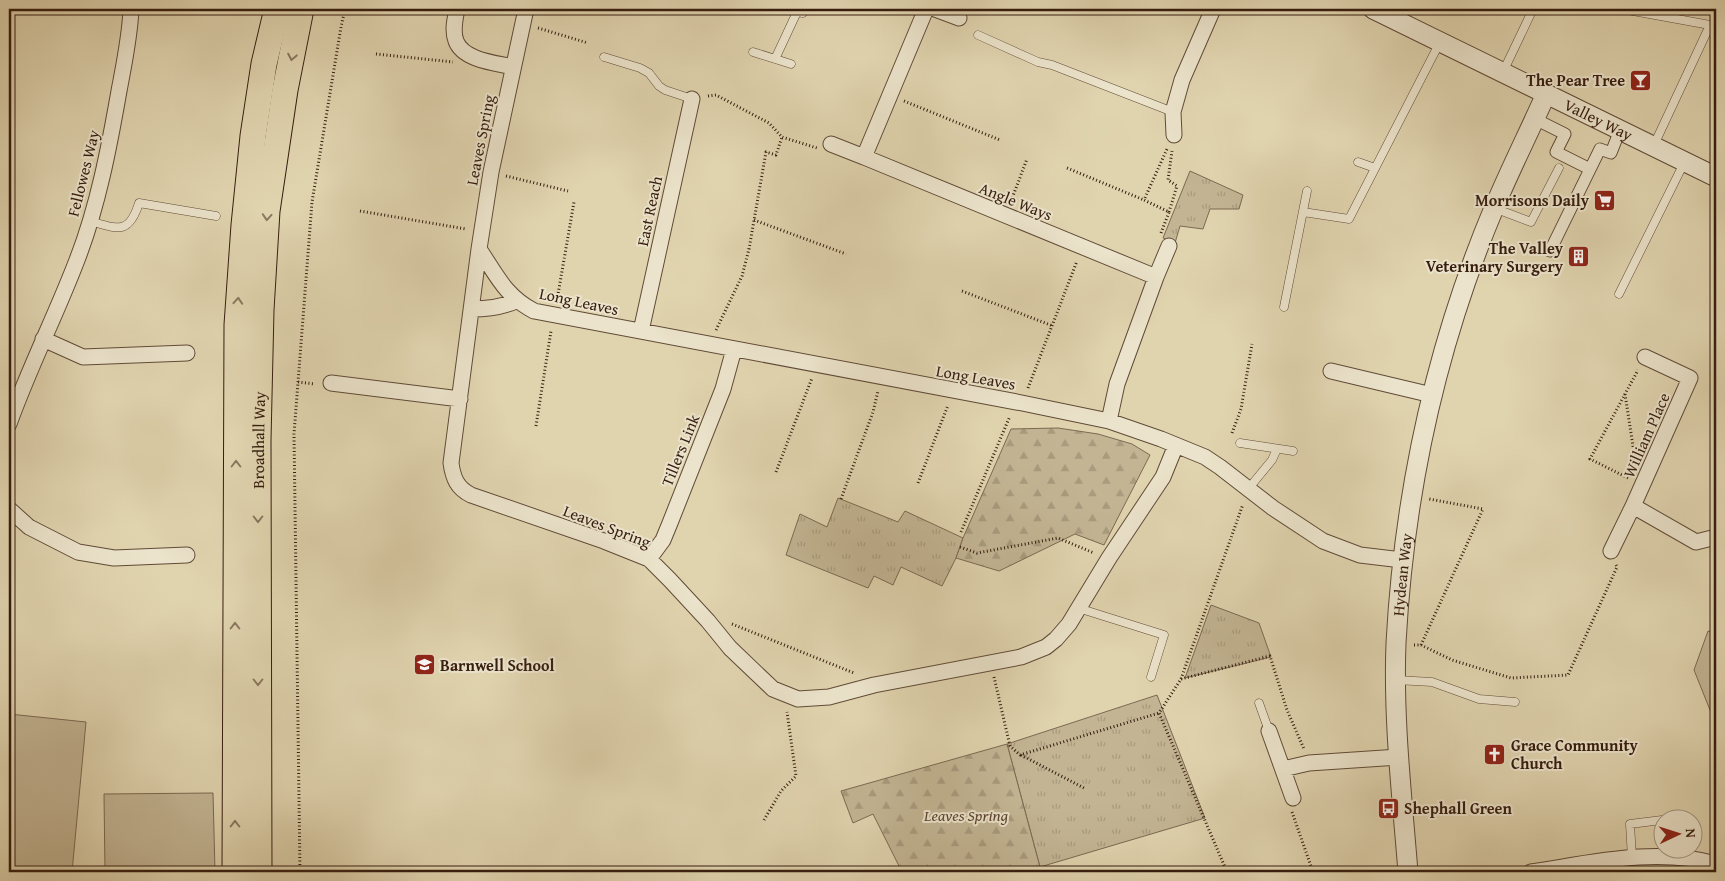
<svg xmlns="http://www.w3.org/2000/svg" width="1725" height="881" font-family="'Gentium Book Plus',serif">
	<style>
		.grass { fill: url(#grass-tufts); stroke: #7c6952 }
		.forest { fill: url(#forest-firs); stroke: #7c6952 }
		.garden { fill: #c3b594; stroke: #7c6952 }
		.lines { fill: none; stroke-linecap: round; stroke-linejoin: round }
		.service-casing { stroke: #604b37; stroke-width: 9 }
		.pedestrian-casing { stroke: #604b37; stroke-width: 13 }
		.minor-casing { stroke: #604b37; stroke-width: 17 }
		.tertiary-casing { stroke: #604b37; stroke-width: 21 }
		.trunk-casing { stroke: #361d0f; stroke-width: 27 }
		.path { stroke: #361d0f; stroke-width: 3; stroke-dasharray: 1 2.5; stroke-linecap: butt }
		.service { stroke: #ebe3cb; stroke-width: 8 }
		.pedestrian { stroke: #ebe3cb; stroke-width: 11 }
		.minor { stroke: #ebe3cb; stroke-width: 15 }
		.tertiary { stroke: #ebe3cb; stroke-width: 19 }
		.trunk { stroke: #e0d4af; stroke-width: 25 }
		.oneway { stroke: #8b785f }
		.labels { text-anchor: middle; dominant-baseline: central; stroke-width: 4; stroke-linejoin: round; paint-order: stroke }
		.poi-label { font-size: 16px; font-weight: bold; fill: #361d0f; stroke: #ebe3cb; text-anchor: end }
		.street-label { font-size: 16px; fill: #361d0f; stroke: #ebe3cb }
		.park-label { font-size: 16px; font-style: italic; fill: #594330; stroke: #ebe3cb }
	</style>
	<defs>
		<pattern id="grass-tufts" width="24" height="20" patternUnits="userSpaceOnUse" patternTransform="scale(1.25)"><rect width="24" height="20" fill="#c3b594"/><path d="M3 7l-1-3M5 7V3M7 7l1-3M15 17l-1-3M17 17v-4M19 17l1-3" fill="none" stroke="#a89b7e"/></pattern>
		<pattern id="forest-firs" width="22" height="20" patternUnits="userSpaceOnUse" patternTransform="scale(1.25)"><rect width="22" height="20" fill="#c3b594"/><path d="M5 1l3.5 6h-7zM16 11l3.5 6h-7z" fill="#a89b7e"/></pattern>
	</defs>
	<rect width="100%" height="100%" fill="#e0d4af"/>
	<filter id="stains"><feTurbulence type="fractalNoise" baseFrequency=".004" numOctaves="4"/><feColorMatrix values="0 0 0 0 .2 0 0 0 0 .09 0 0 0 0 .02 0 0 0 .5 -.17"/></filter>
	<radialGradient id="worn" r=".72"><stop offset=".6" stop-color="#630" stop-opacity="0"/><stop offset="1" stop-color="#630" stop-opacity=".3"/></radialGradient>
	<path class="grass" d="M 1190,171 L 1243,195 L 1239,209 L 1210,209 L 1203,229 L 1180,226 L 1175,243 L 1163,238 Z
		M 838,498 L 898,522 L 905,511 L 963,538 L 956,558 L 942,586 L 901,567 L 893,585 L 874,576 L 868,588 L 786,555 L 800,514 L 827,527 Z
		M 1211,605 L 1259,623 L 1271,657 L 1185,678 Z
		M 1157,695 L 1205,818 L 1040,867 L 1007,744 Z"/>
	<path class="forest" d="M 1058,428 L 1098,434 L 1132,444 L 1150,455 L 1104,545 L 1075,534 L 999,571 L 956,558 L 963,538 L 1011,429 Z
		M 1007,744 L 1040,867 L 1040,872 L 902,872 L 873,814 L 853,823 L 841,791 Z"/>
	<path class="garden" d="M 1708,631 L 1716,633 L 1716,725 L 1694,670 Z
		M 9,714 L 86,722 L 72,872 L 9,872 Z
		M 213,793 L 215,872 L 105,872 L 104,794 Z"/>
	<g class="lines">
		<defs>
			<path id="service" d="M 1622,9 L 1710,25 L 1654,145
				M 978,35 L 1038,62 L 1052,65 L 1173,112
				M 753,52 L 791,64
				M 604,57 L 640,68 L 649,73 L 659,86 L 665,90 L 692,99
				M 775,59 L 797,12 L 803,13 L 805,9
				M 1503,72 L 1533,9
				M 1358,162 L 1375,168
				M 1494,208 L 1531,222 L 1559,168
				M 1303,212 L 1349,219 L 1440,42
				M 90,221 C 118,229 129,235 139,203 L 216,216
				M 1619,294 L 1684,163
				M 1284,307 L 1307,191
				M 1240,443 L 1293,451
				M 1249,488 L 1272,460 L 1277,449
				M 1078,608 L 1164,635 L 1151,677
				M 1396,680 L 1432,682 L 1479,699 L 1515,702
				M 1259,703 L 1269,731
				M 1632,858 L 1630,824 L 1662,820"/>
			<path id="pedestrian" d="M 1535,119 L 1565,134 L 1556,152 L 1590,169
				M 1550,251 L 1600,149 L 1611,153 L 1620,130"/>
			<path id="minor" d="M 457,9 C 455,19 452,31 456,41 C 463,60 495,63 513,67
				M 526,9 L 491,172 L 479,249 L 451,463 C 453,478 457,488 471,495 L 604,541 L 649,559 L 670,580 L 708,621 L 730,648 L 773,689 L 798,699 L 829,697 L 874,685 L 1021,657 L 1046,647 L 1056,639 L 1069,624 L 1109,558 L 1163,477 L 1176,445
				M 926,9 L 864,157 L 1156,277 L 1117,384 L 1109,421
				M 935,9 L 959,18
				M 1174,135 L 1173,112 L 1182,80 L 1213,9
				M 831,144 L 864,157
				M 479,249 C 496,274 505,296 534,311 L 1022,403 L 1109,421 L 1161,439 L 1205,457 L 1220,467 L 1273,508 L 1323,541 L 1360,555 L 1402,560
				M 1156,277 L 1169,246
				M 472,309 C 487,309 502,307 516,301
				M 641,331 L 692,99
				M 43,339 L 83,357 L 187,353
				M 1331,371 L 1432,395
				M 331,383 L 460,399
				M 9,424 C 29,368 56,315 77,260 C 98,206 109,148 119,91 C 124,64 130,36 131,9
				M 1633,506 L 1696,542 L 1716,537
				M 9,509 L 29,527 L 78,552 L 114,558 L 187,555
				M 1611,551 L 1633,506 L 1690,378 L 1645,357
				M 649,559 L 663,540 L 670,523 L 723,389 L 734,349
				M 1269,731 L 1293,798
				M 1283,769 L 1309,763 L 1399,757
				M 1531,872 C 1591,863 1656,847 1716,864"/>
			<g id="tertiary">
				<path id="s1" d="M 1373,9 L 1716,177"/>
				<path id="s2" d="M 1408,872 C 1402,796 1393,719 1396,643 C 1404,494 1436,346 1494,208 C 1510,170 1529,132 1546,94"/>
			</g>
			<g id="trunk">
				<path d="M 235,872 L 237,325 L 244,225 L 253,136 L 264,64 L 277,9"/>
				<path id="s3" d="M 259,872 L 258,440 L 261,310 L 267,211 L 285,90 L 301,9"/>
			</g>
		</defs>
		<use href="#service" class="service-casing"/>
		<use href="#pedestrian" class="pedestrian-casing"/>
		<use href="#minor" class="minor-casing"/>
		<use href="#tertiary" class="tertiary-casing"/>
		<use href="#trunk" class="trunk-casing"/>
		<path class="path" d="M 538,28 L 588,43
			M 376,54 L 453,62
			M 708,96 L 716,95 L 769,123 L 782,137 L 817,148
			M 904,101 L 1000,140
			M 1067,168 L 1144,200
			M 506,176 L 568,191
			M 1011,201 L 1027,159
			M 360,211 L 466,229
			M 1169,212 L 1177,186 L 1168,180 L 1172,151
			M 754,220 L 846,254
			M 1161,233 L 1169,212 L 1144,200 L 1167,149
			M 962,291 L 1053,326
			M 557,300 L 574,202
			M 716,330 L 742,276 L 749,249 L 766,152 L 776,155 L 782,137
			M 298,382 L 315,384
			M 1028,388 L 1077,261
			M 1625,394 L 1635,459
			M 536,426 L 551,331
			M 1232,433 L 1241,409 L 1252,344
			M 776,472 L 812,378
			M 1628,478 L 1590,459 L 1638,370
			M 918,483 L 948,405
			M 841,499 L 873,412 L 878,391
			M 961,532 L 1010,416
			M 960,547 L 977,553 L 1058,538 L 1094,553
			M 732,624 L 854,673
			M 1414,645 L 1421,645 L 1452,660 L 1511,678 L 1568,675 L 1617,567 L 1616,565
			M 1421,645 L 1483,509 L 1429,499
			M 994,677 L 1010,746 L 1020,755 L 1159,713
			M 1181,679 L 1270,656 L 1287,710 L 1304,749
			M 1021,755 L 1084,788
			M 1292,812 L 1313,872
			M 764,820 L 781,791 L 796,776 L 787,712
			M 300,872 L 294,434 L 312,202 L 341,27 L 345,9
			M 1227,872 L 1159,713 L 1181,679 L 1243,504"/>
		<use href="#service" class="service"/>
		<use href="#pedestrian" class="pedestrian"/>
		<use href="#minor" class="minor"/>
		<use href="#tertiary" class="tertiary"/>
		<use href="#trunk" class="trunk"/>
	</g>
	<defs><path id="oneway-chevron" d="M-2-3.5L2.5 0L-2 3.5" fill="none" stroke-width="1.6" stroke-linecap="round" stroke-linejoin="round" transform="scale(1.25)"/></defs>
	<g class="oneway">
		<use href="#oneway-chevron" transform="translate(292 57) rotate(101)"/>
		<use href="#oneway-chevron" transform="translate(267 217) rotate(94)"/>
		<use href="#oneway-chevron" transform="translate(238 301) rotate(-86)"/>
		<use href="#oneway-chevron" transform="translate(236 464) rotate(-90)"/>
		<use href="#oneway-chevron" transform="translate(258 519) rotate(90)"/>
		<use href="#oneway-chevron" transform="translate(235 626) rotate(-90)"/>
		<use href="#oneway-chevron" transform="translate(258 682) rotate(90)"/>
		<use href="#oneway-chevron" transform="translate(235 824) rotate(-90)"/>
	</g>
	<defs>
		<symbol id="bar-square" viewBox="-11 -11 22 22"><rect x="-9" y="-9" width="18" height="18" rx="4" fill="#8f2418" stroke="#ebe3cb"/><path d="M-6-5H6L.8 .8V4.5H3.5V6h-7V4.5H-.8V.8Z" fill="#fff"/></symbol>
		<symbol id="supermarket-square" viewBox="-11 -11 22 22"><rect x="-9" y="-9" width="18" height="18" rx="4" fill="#8f2418" stroke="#ebe3cb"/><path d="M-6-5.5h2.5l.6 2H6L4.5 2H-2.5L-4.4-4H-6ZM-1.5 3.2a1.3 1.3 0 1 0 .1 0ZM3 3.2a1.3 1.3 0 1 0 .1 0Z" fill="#fff"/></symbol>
		<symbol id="building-square" viewBox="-11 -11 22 22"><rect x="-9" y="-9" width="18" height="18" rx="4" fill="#8f2418" stroke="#ebe3cb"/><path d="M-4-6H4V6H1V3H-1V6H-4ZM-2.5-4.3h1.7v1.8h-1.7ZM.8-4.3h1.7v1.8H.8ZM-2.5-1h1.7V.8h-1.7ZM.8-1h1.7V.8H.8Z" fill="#fff"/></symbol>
		<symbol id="school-square" viewBox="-11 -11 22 22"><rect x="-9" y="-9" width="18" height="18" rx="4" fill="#8f2418" stroke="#ebe3cb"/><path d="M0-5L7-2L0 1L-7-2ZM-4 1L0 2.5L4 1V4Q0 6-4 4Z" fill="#fff"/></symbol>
		<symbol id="church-square" viewBox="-11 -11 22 22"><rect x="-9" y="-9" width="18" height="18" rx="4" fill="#8f2418" stroke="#ebe3cb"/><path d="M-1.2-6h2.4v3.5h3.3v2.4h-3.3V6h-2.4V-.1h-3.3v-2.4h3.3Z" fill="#fff"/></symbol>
		<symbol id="bus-square" viewBox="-11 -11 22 22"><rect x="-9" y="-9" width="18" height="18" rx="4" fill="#8f2418" stroke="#ebe3cb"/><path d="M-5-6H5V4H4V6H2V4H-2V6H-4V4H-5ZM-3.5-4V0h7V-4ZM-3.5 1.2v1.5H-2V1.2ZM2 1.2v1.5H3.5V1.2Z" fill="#fff"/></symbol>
	</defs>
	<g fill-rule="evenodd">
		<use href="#bar-square" x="1628" y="68" width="25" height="25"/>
		<use href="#supermarket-square" x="1592" y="188" width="25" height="25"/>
		<use href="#building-square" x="1566" y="244" width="25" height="25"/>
		<use href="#school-square" x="412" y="652" width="25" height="25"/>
		<use href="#church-square" x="1482" y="742" width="25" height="25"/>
		<use href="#bus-square" x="1376" y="796" width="25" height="25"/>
	</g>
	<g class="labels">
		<g class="poi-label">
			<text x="1625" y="80">The Pear Tree</text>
			<text x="1589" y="200">Morrisons Daily</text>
			<text x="1563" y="248">The Valley<tspan x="1563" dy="18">Veterinary Surgery</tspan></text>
			<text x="440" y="665" text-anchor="start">Barnwell School</text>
			<text x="1511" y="745" text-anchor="start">Grace Community<tspan x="1511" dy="18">Church</tspan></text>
			<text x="1404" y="808" text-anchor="start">Shephall Green</text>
		</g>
		<g class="street-label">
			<text stroke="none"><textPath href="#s1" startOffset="251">Valley Way</textPath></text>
			<text transform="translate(480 140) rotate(-79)">Leaves Spring</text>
			<text transform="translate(83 173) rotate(-76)">Fellowes Way</text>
			<text transform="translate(1016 201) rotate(22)">Angle Ways</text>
			<text transform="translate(649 211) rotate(-78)">East Reach</text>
			<text transform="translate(579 301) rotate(12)">Long Leaves</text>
			<text transform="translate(976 377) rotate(10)">Long Leaves</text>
			<text transform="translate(1646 435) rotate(-66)">William Place</text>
			<text stroke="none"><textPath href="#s3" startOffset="432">Broadhall Way</textPath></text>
			<text transform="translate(680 450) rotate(-68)">Tillers Link</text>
			<text transform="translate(607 526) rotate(21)">Leaves Spring</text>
			<text stroke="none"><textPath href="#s2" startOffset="298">Hydean Way</textPath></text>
		</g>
		<g class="park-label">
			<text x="966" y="815">Leaves Spring</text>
		</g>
	</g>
	<rect width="1725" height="881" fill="none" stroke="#e0d4af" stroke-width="30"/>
	<rect x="10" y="10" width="1705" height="861" fill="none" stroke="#361d0f" stroke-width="2.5"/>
	<rect x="15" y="15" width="1695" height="851" fill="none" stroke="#361d0f"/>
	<g transform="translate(1678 834) rotate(86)"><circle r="24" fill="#ebe3cb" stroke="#a39480"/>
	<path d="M0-4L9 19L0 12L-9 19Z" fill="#8f2418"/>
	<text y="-8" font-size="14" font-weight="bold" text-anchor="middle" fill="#361d0f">N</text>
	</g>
	<rect width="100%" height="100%" filter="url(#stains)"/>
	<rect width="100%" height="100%" fill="url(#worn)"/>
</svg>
